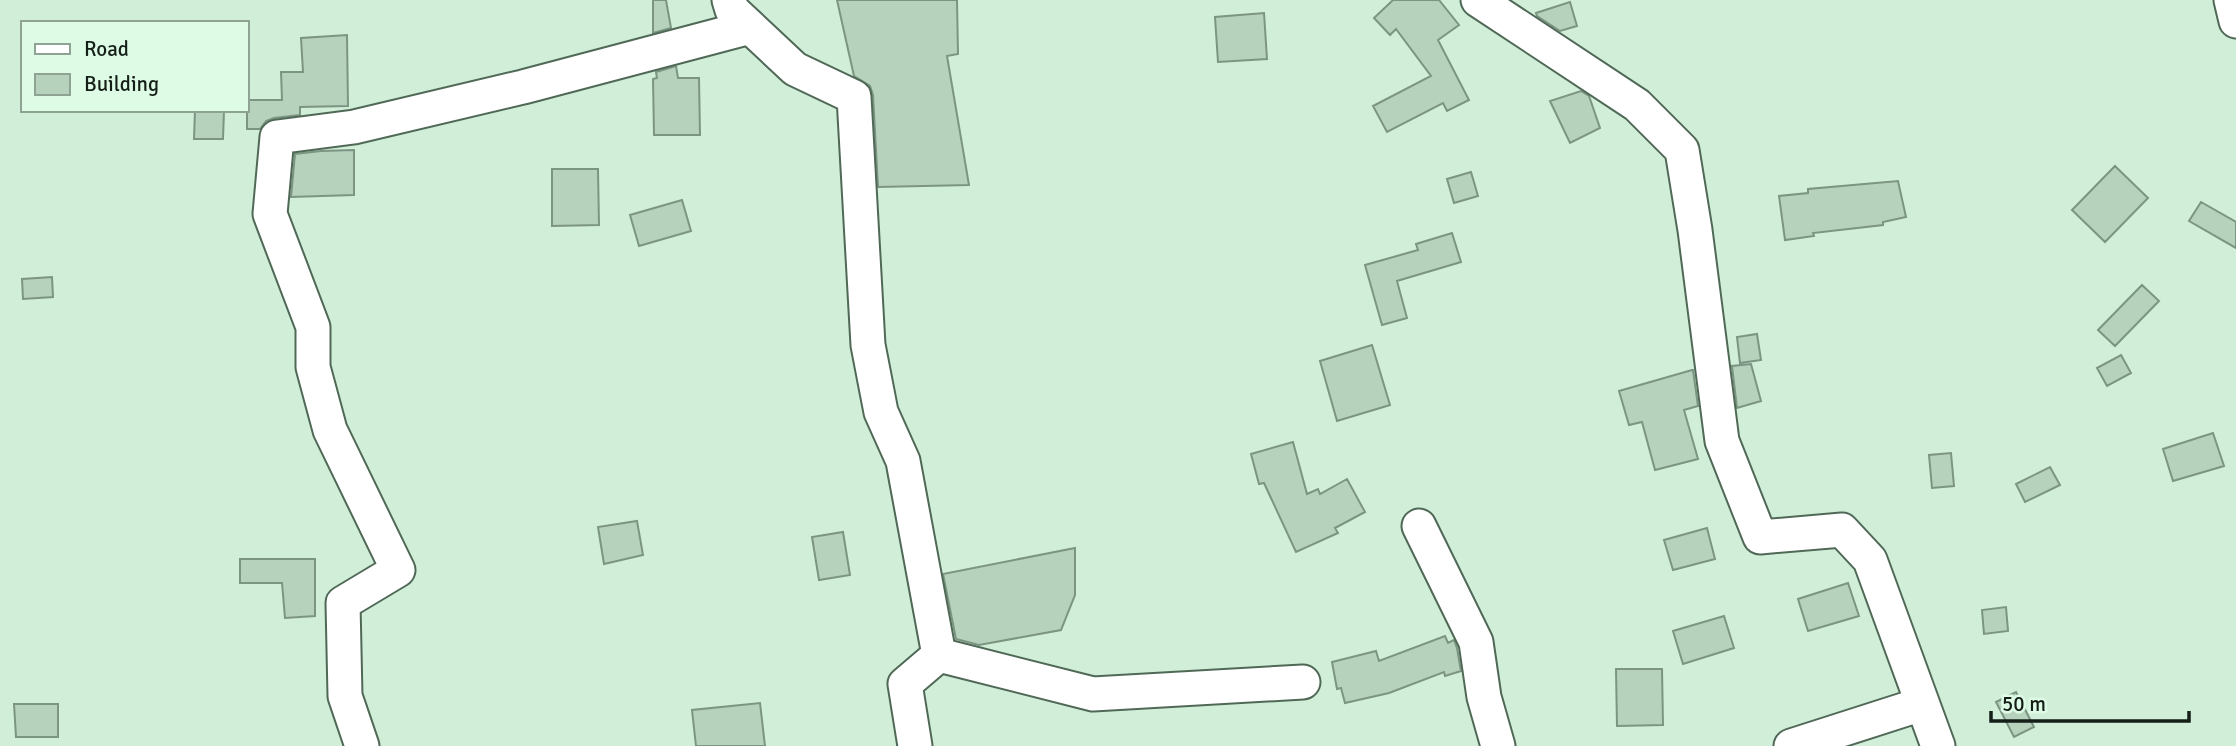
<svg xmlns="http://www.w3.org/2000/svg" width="2236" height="746" font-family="Signika,sans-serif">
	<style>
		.building { fill: #b6d2bd; stroke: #7b9582; stroke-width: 2 }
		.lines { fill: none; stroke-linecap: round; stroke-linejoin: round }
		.minor-casing { stroke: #506957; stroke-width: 37 }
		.minor { stroke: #fff; stroke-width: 33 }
	</style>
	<rect width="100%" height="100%" fill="#d1eed9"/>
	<path class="building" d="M 653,0 L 666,0 L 671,28 L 653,33 Z
		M 837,0 L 957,0 L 958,54 L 947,56 L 969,185 L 878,187 L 873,95 L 870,86 L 854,76 Z
		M 1393,0 L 1439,0 L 1459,25 L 1438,40 L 1469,100 L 1447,111 L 1443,103 L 1387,132 L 1373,106 L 1431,76 L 1396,29 L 1390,35 L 1374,18 Z
		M 1570,2 L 1577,26 L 1560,31 L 1537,16 L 1536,13 Z
		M 1264,13 L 1267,59 L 1218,62 L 1215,17 Z
		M 347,35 L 348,106 L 300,107 L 300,115 L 274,118 L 266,121 L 260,129 L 247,129 L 247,100 L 282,100 L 281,72 L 303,72 L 301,38 Z
		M 676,66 L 678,78 L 699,78 L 700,135 L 654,135 L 653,79 L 657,78 L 656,72 Z
		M 1581,91 L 1589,96 L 1600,128 L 1570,143 L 1550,101 Z
		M 195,110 L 224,110 L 223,139 L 194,139 Z
		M 354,150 L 354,195 L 291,197 L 295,154 L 321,151 Z
		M 2115,166 L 2148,198 L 2105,242 L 2072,210 Z
		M 552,169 L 598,169 L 599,225 L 552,226 Z
		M 1471,172 L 1478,196 L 1454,203 L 1447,179 Z
		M 1898,181 L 1906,217 L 1883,222 L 1883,225 L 1813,233 L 1814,236 L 1785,240 L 1779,196 L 1808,193 L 1808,189 Z
		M 682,200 L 691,231 L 639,246 L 630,215 Z
		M 2201,202 L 2236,222 L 2236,248 L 2189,221 Z
		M 1452,233 L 1461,262 L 1397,281 L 1407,318 L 1382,325 L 1365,265 L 1418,250 L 1416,244 Z
		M 52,277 L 53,297 L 23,299 L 22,279 Z
		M 2142,285 L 2159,301 L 2115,346 L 2098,330 Z
		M 1757,334 L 1761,360 L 1740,363 L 1737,337 Z
		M 1372,345 L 1390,405 L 1337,421 L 1320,361 Z
		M 2121,355 L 2131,373 L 2107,386 L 2097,368 Z
		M 1751,364 L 1761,401 L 1737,408 L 1732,366 Z
		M 1692,370 L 1693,370 L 1698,406 L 1684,410 L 1698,459 L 1655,470 L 1642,422 L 1629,425 L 1619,391 Z
		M 2213,433 L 2224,466 L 2173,481 L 2163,449 Z
		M 1293,442 L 1307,494 L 1318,489 L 1320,494 L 1347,479 L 1365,512 L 1335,528 L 1338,533 L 1296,552 L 1264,483 L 1259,484 L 1251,454 Z
		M 1951,453 L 1954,486 L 1932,488 L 1929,455 Z
		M 2050,467 L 2060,485 L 2025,502 L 2016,484 Z
		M 637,521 L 643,555 L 604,564 L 598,527 Z
		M 1707,528 L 1715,559 L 1673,570 L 1664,540 Z
		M 843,532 L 850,575 L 819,580 L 812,537 Z
		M 1075,548 L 1075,595 L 1061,630 L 979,645 L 956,639 L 943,574 Z
		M 240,559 L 315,559 L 315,616 L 285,618 L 282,583 L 240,583 Z
		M 1848,583 L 1859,616 L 1808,631 L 1798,599 Z
		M 2006,607 L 2008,631 L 1984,634 L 1982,610 Z
		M 1724,616 L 1734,648 L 1683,664 L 1673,631 Z
		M 1445,636 L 1448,643 L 1454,640 L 1457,648 L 1461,671 L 1445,676 L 1444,672 L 1389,693 L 1345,703 L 1341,688 L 1337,689 L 1332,662 L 1376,651 L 1379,661 Z
		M 1616,669 L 1662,669 L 1663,725 L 1617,726 Z
		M 2016,692 L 2034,727 L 2014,737 L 1996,702 Z
		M 760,703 L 765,746 L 696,746 L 692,710 Z
		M 14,704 L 58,704 L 58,737 L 16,737 Z"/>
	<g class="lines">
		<defs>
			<path id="minor" d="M 729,0 L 732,10 L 795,69 L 854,97 L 868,345 L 881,412 L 903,461 L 939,655 L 905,684 L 915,746
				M 1478,0 L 1637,105 L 1682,150 L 1695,230 L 1722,441 L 1760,537 L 1842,530 L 1870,560 L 1938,746
				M 2231,0 L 2236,21
				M 1419,526 L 1476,642 L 1484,697 L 1498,746
				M 939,655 L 1093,694 L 1303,682
				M 362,746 L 345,696 L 343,603 L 398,570 L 330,430 L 313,367 L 313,327 L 270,214 L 277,137 L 354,127 L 523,87 L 750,27
				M 1791,746 L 1922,704"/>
		</defs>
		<use href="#minor" class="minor-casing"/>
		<use href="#minor" class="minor"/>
	</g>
	<rect x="21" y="21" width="228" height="91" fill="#defbe6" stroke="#8ea394" stroke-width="2"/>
	<rect x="35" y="44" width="35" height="10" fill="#ffffff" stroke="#8ea394" stroke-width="2"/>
	<text x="84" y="56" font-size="21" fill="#151f18">Road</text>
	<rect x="35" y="74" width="35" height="21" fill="#b6d2bd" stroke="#8ea394" stroke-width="2"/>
	<text x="84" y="91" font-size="21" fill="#151f18">Building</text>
	<path d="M1991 711v10h198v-10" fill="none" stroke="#151f18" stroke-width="3.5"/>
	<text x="2002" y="711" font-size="21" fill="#151f18" stroke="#defbe6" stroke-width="5" paint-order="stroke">50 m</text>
</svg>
